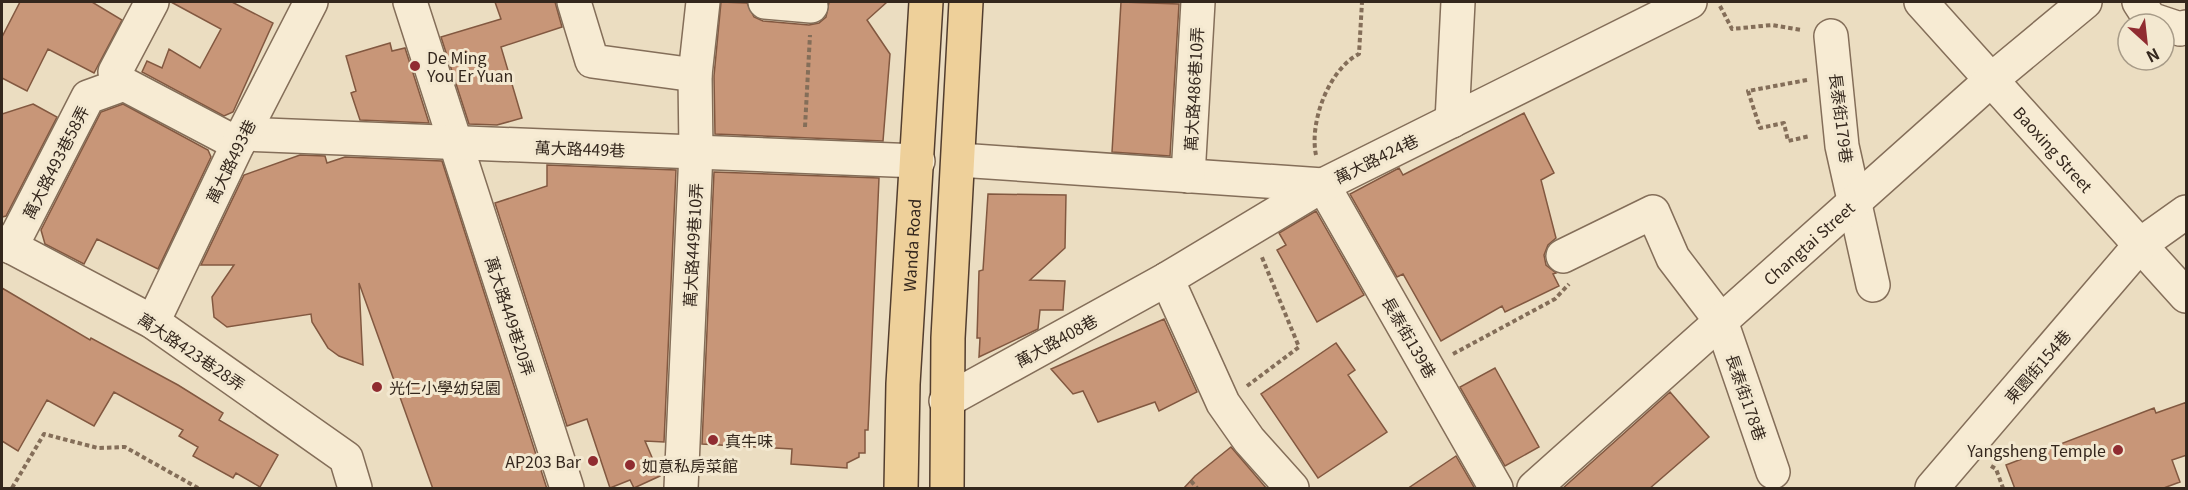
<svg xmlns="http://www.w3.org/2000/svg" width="2188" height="490" font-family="Georgia,'Noto Sans TC',serif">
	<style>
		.building { fill: #c89678; stroke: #825840; stroke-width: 1.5 }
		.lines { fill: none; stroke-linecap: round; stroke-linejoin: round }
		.minor-casing { stroke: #846e59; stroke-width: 36 }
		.major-casing { stroke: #523d2e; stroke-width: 36 }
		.path { stroke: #846e59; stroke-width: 4; stroke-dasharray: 4.5 3; stroke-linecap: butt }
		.minor { stroke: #f7ebd3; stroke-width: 33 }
		.major { stroke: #eed09a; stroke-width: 33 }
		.poi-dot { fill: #902c31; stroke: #f3e8d0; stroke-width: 2 }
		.labels { text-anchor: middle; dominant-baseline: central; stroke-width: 6; stroke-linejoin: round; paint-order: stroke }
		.poi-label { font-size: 16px; fill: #34271d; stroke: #f3e8d0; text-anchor: start }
		.street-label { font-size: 16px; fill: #34271d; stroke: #f3e8d0 }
	</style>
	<rect width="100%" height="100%" fill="#ebddc1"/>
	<path class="building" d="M 20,2 L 92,2 L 122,20 L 94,73 L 48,49 L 27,91 L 2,78 L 2,37 Z
		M 171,2 L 232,2 L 273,23 L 233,112 L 224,116 L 142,72 L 147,61 L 162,68 L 169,49 L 200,68 L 221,29 Z
		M 495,2 L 555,2 L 562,27 L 501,47 L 522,118 L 497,125 L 469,124 L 441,37 L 501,19 Z
		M 721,2 L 747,3 L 754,17 L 763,21 L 809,25 L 819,23 L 826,17 L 829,2 L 887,2 L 867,20 L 890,54 L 883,141 L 715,134 L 714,76 Z
		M 1121,2 L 1179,4 L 1170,156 L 1112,152 Z
		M 390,43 L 392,51 L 405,48 L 429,123 L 360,120 L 351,93 L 356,91 L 346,56 Z
		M 33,104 L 57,117 L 6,216 L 2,217 L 2,114 Z
		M 123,104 L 208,150 L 211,157 L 158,269 L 97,239 L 84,264 L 45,244 L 41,230 L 101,112 Z
		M 1524,113 L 1554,173 L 1541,180 L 1556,238 L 1548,245 L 1544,255 L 1546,265 L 1556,273 L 1553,274 L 1559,286 L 1505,312 L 1502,306 L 1441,341 L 1403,274 L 1397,277 L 1350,194 L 1399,168 L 1403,175 Z
		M 300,155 L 325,156 L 327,163 L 345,157 L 442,161 L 547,489 L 433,489 L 359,283 L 363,365 L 339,356 L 328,348 L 312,322 L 311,314 L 227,327 L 214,317 L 212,297 L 234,265 L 201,265 L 244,175 Z
		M 547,165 L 676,170 L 664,442 L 645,441 L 660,476 L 634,488 L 630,480 L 610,488 L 587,419 L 567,426 L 495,203 L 547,186 Z
		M 714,172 L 879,178 L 868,430 L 865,430 L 865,453 L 859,453 L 859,457 L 847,463 L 847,468 L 791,464 L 792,449 L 702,444 Z
		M 988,194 L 1066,195 L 1065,248 L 1030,280 L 1065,281 L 1063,310 L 1040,310 L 1038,329 L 979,357 L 980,338 L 977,338 L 979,271 L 983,270 Z
		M 1316,211 L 1364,295 L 1317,322 L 1277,250 L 1286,245 L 1279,233 Z
		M 2,288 L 90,340 L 91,338 L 178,385 L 223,413 L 219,420 L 278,455 L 260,487 L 236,473 L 233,478 L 193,456 L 198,447 L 179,436 L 183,430 L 114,392 L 94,426 L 47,400 L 18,451 L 2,441 Z
		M 1164,319 L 1197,392 L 1159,411 L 1155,402 L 1098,422 L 1083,391 L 1073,394 L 1051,369 Z
		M 1336,343 L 1355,370 L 1348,375 L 1387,432 L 1318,478 L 1261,394 Z
		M 1495,368 L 1539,447 L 1505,466 L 1460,387 Z
		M 1670,392 L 1709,437 L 1649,489 L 1562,489 Z
		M 2187,402 L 2187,455 L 2172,460 L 2180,482 L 2161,489 L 2015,489 L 2006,465 L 2154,408 L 2156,413 Z
		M 1231,447 L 1267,489 L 1183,489 L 1195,476 Z
		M 1456,456 L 1475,489 L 1407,489 Z"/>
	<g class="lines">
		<defs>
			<g id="minor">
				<path d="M 410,2 L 567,488"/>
				<path d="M 574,2 L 592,61 L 695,75"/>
				<path d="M 765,2 L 811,6"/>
				<path id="s1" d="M 1921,2 L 2186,296"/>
				<path d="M 2139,2 L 2150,19 L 2180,29 L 2186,27"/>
				<path d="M 1831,36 L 1842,146 L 1873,285"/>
				<path d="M 115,72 L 152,2"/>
				<path d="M 1452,121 L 1458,2"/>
				<path d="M 243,134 L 918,161"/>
				<path d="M 959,160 L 1323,185"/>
				<path d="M 1188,176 L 1198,2"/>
				<path d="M 1323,185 L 1496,488"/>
				<path d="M 2,242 L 153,322 L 346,458 L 355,488"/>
				<path d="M 11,247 L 88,97 L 124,84 L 238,144"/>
				<path d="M 1563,256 L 1653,212 L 1673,258 L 1721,321 L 1773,472"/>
				<path d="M 1167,279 L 1223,403 L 1249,440 L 1292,488"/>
				<path d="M 153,322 L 238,144 L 311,2"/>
				<path d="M 946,401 L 1167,279 L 1323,185 L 1690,2"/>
				<path d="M 681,488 L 696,152 L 695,75 L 703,2"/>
				<path id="s2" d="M 1534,488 L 1991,80 L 2085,2"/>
				<path d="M 1932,488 L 2141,244 L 2186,212"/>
			</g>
			<g id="major">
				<path id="s3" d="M 901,488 L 903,384 L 926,2"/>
				<path d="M 947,488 L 948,338 L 966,2"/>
			</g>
		</defs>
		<use href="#minor" class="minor-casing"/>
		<use href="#major" class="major-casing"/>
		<path class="path" d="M 1720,6 L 1732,29 L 1772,25 L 1802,30
			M 1807,80 L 1748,91 L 1760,128 L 1784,123 L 1788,141 L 1810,136
			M 805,127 L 810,35
			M 1316,155 C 1309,122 1329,69 1359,54 L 1362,2
			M 1453,354 L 1555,299 L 1569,284
			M 1247,386 L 1299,347 L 1261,255
			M 1991,466 L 1996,469 L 2003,488
			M 1191,481 L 1197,488
			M 12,488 L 44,434 L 98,448 L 125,447 L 198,488"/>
		<use href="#minor" class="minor"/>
		<use href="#major" class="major"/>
	</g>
	<g class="poi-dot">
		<circle cx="415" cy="66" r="6"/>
		<circle cx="377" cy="387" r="6"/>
		<circle cx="713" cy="440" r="6"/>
		<circle cx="2118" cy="450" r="6"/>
		<circle cx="593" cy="461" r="6"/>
		<circle cx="630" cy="465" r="6"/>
	</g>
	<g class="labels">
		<g class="poi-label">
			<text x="427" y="57">De Ming<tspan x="427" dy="18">You Er Yuan</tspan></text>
			<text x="389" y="387">光仁小學幼兒園</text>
			<text x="725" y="440">真牛味</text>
			<text x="2106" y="450" text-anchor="end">Yangsheng Temple</text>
			<text x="581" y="461" text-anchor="end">AP203 Bar</text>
			<text x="642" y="465">如意私房菜館</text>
		</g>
		<g class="street-label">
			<text transform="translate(1193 89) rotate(-87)">萬大路486巷10弄</text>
			<text transform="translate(1842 118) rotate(83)">長泰街179巷</text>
			<text transform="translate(580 148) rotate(2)">萬大路449巷</text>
			<text stroke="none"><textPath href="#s1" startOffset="198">Baoxing Street</textPath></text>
			<text transform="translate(1376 158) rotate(-26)">萬大路424巷</text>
			<text transform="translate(230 161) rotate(-64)">萬大路493巷</text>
			<text transform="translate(55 162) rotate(-63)">萬大路493巷58弄</text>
			<text stroke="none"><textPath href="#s2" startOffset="368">Changtai Street</textPath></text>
			<text transform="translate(692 245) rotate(-87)">萬大路449巷10弄</text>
			<text stroke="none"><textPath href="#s3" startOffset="243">Wanda Road</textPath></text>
			<text transform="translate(511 316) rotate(72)">萬大路449巷20弄</text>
			<text transform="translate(1410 337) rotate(60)">長泰街139巷</text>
			<text transform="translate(1056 340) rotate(-29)">萬大路408巷</text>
			<text transform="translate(192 351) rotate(34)">萬大路423巷28弄</text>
			<text transform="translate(2037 366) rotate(-49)">東園街154巷</text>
			<text transform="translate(1747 397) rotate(71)">長泰街178巷</text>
		</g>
	</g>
	<rect width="2188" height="490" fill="none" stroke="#34271d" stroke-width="6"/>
	<g transform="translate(2146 42) rotate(153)"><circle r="28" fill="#f3e8d0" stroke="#a79b88" stroke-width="1.5"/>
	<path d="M0-4.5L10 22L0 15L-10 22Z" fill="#902c31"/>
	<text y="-9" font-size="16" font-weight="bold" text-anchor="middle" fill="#34271d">N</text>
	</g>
</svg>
